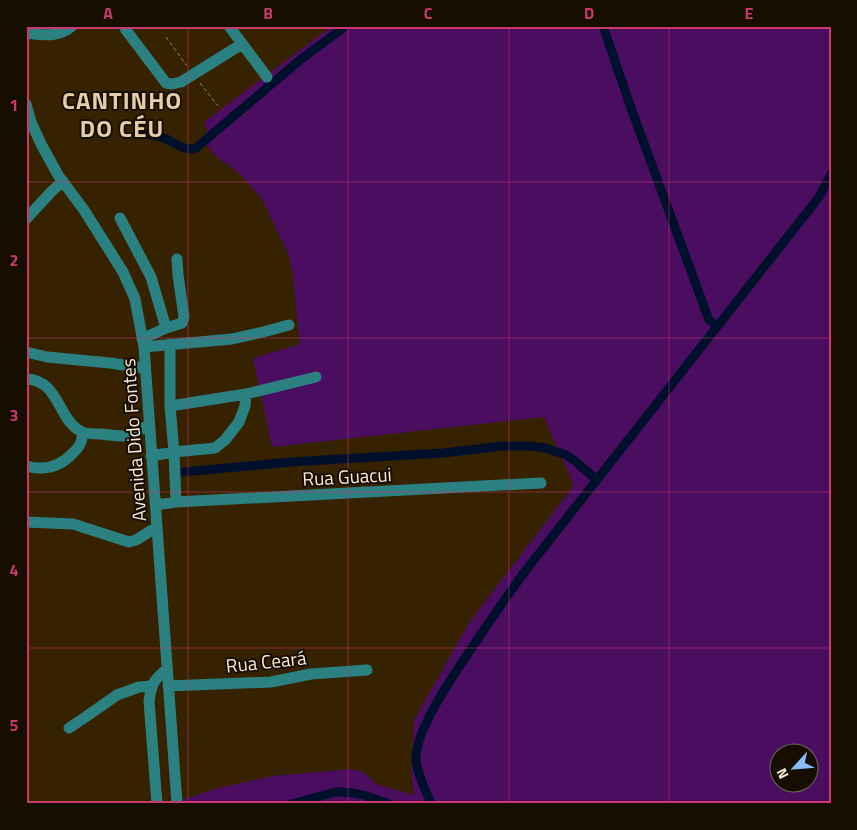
<svg xmlns="http://www.w3.org/2000/svg" width="857" height="830" font-family="'Titillium Web',sans-serif">
	<style>
		.green { fill: #4b0d60; fill-rule: evenodd }
		.lines { fill: none; stroke-linecap: round; stroke-linejoin: round }
		.canal { stroke: #000f2c; stroke-width: 9 }
		.path { stroke: #917f64; stroke-width: 1; stroke-dasharray: 4 2.5; stroke-linecap: butt }
		.minor { stroke: #2b8182; stroke-width: 11 }
		.grid { fill: none; stroke: #ca386e; stroke-width: 1; stroke-opacity: 0.55 }
		.labels { text-anchor: middle; dominant-baseline: central; stroke-width: 4; stroke-linejoin: round; paint-order: stroke }
		.street-label { font-size: 19px; fill: #f8ead7; stroke: #170e02 }
		.district-label { font-size: 24px; font-weight: bold; letter-spacing: 1px; fill: #e7cca6; stroke: #170e02 }
		.neatline { fill: none; stroke: #ca386e; stroke-width: 2 }
		.grid-label { font-size: 16px; text-anchor: middle; font-weight: bold; fill: #ca386e }
	</style>
	<rect width="100%" height="100%" fill="#372200"/>
	<path class="green" d="M 332,26 L 831,26 L 831,804 L 183,804 L 182,800 L 215,789 L 272,776 L 353,769 L 363,772 L 376,784 L 414,795 L 411,771 L 414,720 L 470,621 L 572,488 L 572,481 L 544,417 L 272,447 L 253,358 L 300,344 L 293,276 L 289,256 L 262,199 L 239,173 L 215,156 L 206,144 L 207,130 L 204,122 ZM 780,752 L 810,752 L 810,782 L 780,782 Z"/>
	<g class="lines">
		<path class="canal" d="M 603,26 L 631,108 L 709,320 L 717,326
			M 144,133 C 151,135 158,136 164,138 C 174,142 185,152 196,148 L 300,60 L 346,26
			M 184,472 L 290,462 L 443,453 L 503,446 L 529,446 L 545,448 L 566,455 L 575,461 L 597,480
			M 291,804 L 336,792 C 355,791 371,797 389,804
			M 431,804 C 426,790 417,775 416,760 C 415,729 454,675 471,649 C 489,622 507,596 526,570 L 819,197 L 831,174"/>
		<path class="path" d="M 166,37 L 187,66
			M 200,83 L 218,106"/>
		<path class="minor" d="M 124,26 L 126,30 L 166,83 L 172,84 L 181,82 L 242,44
			M 229,26 L 267,77
			M 26,33 C 42,35 59,38 72,26
			M 26,104 L 31,122 L 41,144 L 58,175 L 84,210 L 123,272 L 135,299 L 144,347 L 177,804
			M 120,218 L 151,277 L 166,328 L 142,339
			M 26,219 L 51,192 L 63,181
			M 166,328 L 182,323 L 184,317 L 178,275 L 177,259
			M 170,344 L 170,406 L 174,452 L 176,502
			M 144,347 L 232,339 L 263,332 L 289,325
			M 26,352 L 47,357 L 110,363 L 144,368
			M 26,379 C 60,380 57,420 82,432 C 87,434 96,434 101,434 C 109,435 117,436 124,436 C 132,435 142,428 149,425
			M 170,406 L 246,394 L 316,377
			M 151,456 L 174,452 L 215,448 L 225,440 L 239,422 L 245,406 L 246,394
			M 26,466 C 44,471 60,467 73,453 C 75,451 79,447 80,444 C 82,441 82,436 83,433
			M 156,505 L 176,502 L 541,483
			M 26,522 L 73,524 L 129,542 L 136,540 L 157,527
			M 168,686 L 271,682 L 311,674 L 367,670
			M 69,728 L 87,716 L 117,695 L 139,687 L 152,686
			M 157,804 L 149,701 C 151,685 154,679 167,669"/>
	</g>
	<path class="grid" d="M 188,26 L 188,804M 348,26 L 348,804M 509,26 L 509,804M 669,26 L 669,804M 26,182 L 831,182M 26,338 L 831,338M 26,492 L 831,492M 26,648 L 831,648"/>
	<g class="labels">
		<g class="street-label">
			<text transform="translate(133 440) rotate(-94)">Avenida Dido Fontes</text>
			<text transform="translate(347 476) rotate(-3)">Rua Guacui</text>
			<text transform="translate(266 661) rotate(-6)">Rua Ceará</text>
		</g>
		<g class="district-label">
			<text x="122" y="100">CANTINHO<tspan x="122" dy="28">DO CÉU</tspan></text>
		</g>
	</g>
	<rect width="857" height="830" fill="none" stroke="#170e02" stroke-width="55"/>
	<g transform="translate(794 768) rotate(244)"><circle r="24" fill="#170e02" stroke="#716657"/>
	<path d="M0-4L9 19L0 12L-9 19Z" fill="#88bafc"/>
	<text y="-8" font-size="14" font-weight="bold" text-anchor="middle" fill="#f8ead7">N</text>
	</g>
	<rect x="28" y="28" width="802" height="774" class="neatline"/>
	<g class="grid-label">
		<text x="108" y="19">A</text>
		<text x="268" y="19">B</text>
		<text x="428" y="19">C</text>
		<text x="589" y="19">D</text>
		<text x="749" y="19">E</text>
		<text x="14" y="111">1</text>
		<text x="14" y="266">2</text>
		<text x="14" y="421">3</text>
		<text x="14" y="576">4</text>
		<text x="14" y="731">5</text>
	</g>
</svg>
